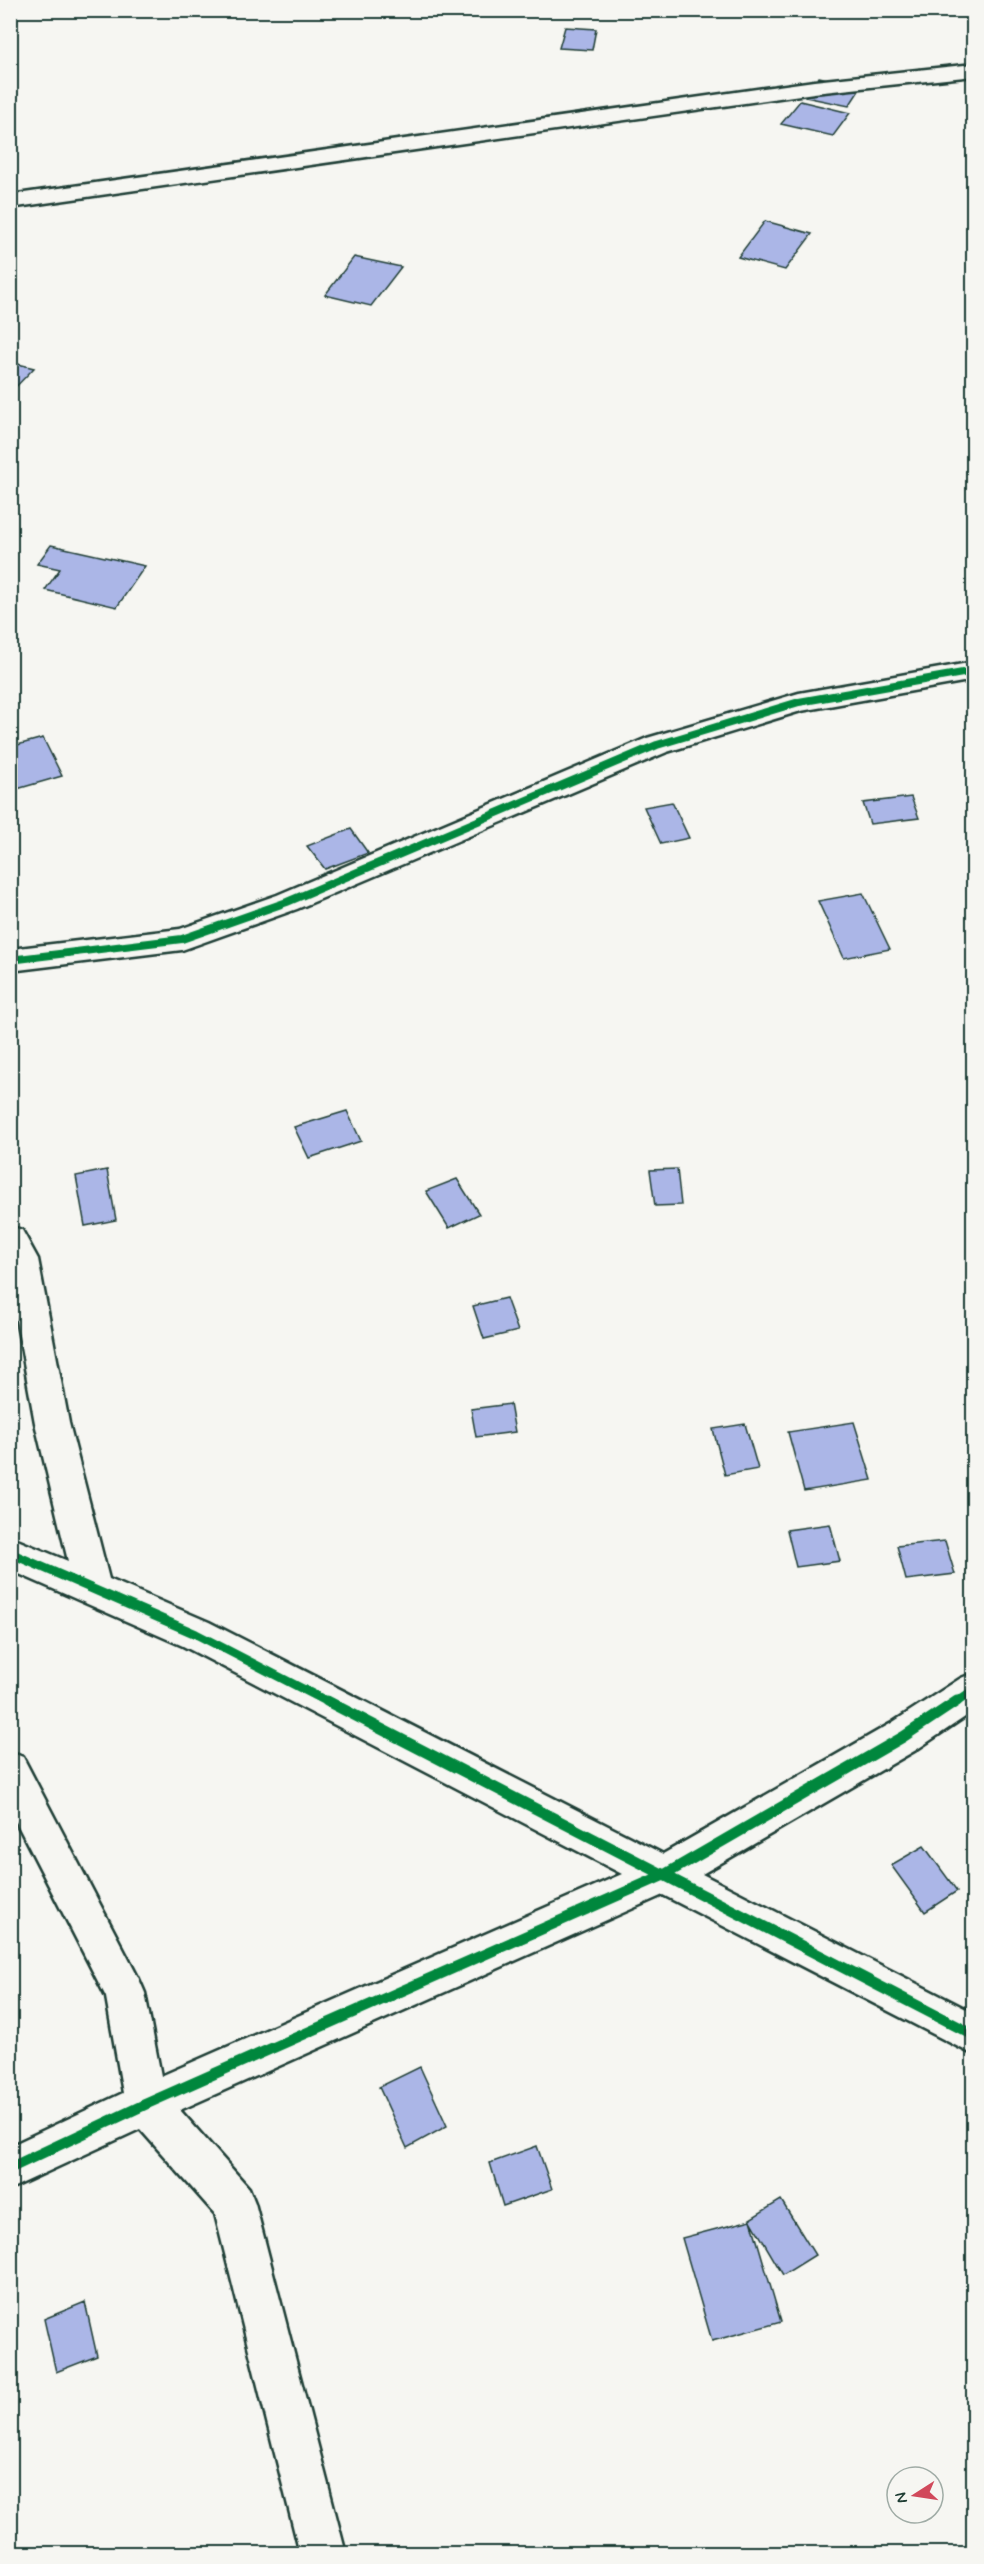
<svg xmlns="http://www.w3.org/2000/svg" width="984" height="2564" font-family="Mynerve,sans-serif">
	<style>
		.building { fill: #abb6e7; stroke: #1f3d34; stroke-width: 1.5 }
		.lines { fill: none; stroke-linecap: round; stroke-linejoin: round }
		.minor-casing { stroke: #1f3d34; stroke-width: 5 }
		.minor { fill: #f6f6f2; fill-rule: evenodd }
		.cycleway-far2-casing { stroke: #f6f6f2; stroke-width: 10 }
		.cycleway-far1-casing { stroke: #f6f6f2; stroke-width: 13 }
		.cycleway-casing { stroke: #f6f6f2; stroke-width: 15 }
		.cycleway-far2 { stroke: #00873e; stroke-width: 8 }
		.cycleway-far1 { stroke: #00873e; stroke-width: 9 }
		.cycleway { stroke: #00873e; stroke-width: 11 }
	</style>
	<rect width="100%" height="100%" fill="#f6f6f2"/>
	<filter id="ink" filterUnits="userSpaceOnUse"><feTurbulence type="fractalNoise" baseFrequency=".0167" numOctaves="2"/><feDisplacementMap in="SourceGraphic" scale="12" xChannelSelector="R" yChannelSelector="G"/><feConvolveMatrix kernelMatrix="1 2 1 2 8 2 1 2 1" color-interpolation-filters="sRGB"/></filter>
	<g filter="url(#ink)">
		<path class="building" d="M 565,27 L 596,29 L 592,50 L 559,48 Z
			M 819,77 L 862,86 L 849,106 L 805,97 Z
			M 800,101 L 850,113 L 833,136 L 781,124 Z
			M 765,221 L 812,234 L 785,270 L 738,257 Z
			M 354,257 L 401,267 L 371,306 L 325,295 Z
			M 10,362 L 34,368 L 10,393 Z
			M 51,545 L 145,566 L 117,607 L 45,590 L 60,569 L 37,564 Z
			M 43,738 L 62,776 L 10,791 L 10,747 Z
			M 911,797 L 919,818 L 870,824 L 863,803 Z
			M 672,802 L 689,838 L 661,844 L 644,807 Z
			M 351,829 L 368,853 L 325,869 L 307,846 Z
			M 863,893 L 890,949 L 844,958 L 818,901 Z
			M 347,1111 L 361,1141 L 309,1158 L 294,1127 Z
			M 677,1169 L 681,1205 L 655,1206 L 650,1170 Z
			M 107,1170 L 116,1220 L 85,1226 L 76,1176 Z
			M 457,1179 L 479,1214 L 449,1228 L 426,1191 Z
			M 506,1298 L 518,1331 L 484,1339 L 473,1306 Z
			M 510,1404 L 515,1432 L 476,1437 L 471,1409 Z
			M 854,1422 L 872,1480 L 804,1491 L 788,1432 Z
			M 745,1424 L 758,1469 L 725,1475 L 713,1429 Z
			M 830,1524 L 840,1561 L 796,1567 L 787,1530 Z
			M 945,1541 L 955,1574 L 906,1580 L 897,1546 Z
			M 924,1846 L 957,1891 L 925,1912 L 891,1865 Z
			M 420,2067 L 447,2126 L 407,2148 L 379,2087 Z
			M 537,2146 L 552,2189 L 503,2206 L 490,2163 Z
			M 781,2200 L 815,2255 L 783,2275 L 750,2219 Z
			M 751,2220 L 781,2322 L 712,2341 L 682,2238 Z
			M 85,2302 L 97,2356 L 56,2372 L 44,2319 Z"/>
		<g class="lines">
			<defs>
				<path id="minor" d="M 974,64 L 974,76 L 814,93 L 10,208 L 10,195 L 814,81 Z
					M 974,662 L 974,680 L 801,711 L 667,752 L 297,909 L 182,950 L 10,971 L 10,949 L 180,929 L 277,895 L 647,738 L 799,693 Z
					M 10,1226 L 22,1230 L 38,1259 L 69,1423 L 109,1579 L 209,1622 L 663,1854 L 890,1724 L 961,1678 L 974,1673 L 974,1711 L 916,1750 L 702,1874 L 974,2013 L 974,2055 L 663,1895 L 180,2110 L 249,2188 L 255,2203 L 346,2554 L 300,2554 L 215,2214 L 140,2129 L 10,2189 L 10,2146 L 123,2093 L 106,1997 L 10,1810 L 10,1752 L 23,1757 L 139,1979 L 145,1993 L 161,2076 L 622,1874 L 183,1646 L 10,1570 L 10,1537 L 68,1561 L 35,1423 L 10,1286 Z"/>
			</defs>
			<use href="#minor" class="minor-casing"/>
			<use href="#minor" class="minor"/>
			<defs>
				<path id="cycleway-far2" d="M 10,960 L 182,939 L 287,902 L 657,745 L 799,702 L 974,671"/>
				<path id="cycleway-far1" d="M 10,1553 L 196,1634 L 330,1703
					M 955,1703 L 974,1690"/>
				<path id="cycleway" d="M 327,1701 L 974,2035
					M 10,2168 L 146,2104 L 664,1875 L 903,1737 L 957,1701"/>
			</defs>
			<use href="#cycleway-far2" class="cycleway-far2-casing"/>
			<use href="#cycleway-far1" class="cycleway-far1-casing"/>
			<use href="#cycleway" class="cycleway-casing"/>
			<use href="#cycleway-far2" class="cycleway-far2"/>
			<use href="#cycleway-far1" class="cycleway-far1"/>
			<use href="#cycleway" class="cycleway"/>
		</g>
	</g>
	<rect width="984" height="2564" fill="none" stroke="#f6f6f2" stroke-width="36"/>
	<rect x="18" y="18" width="948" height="2528" fill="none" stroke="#1f3d34" stroke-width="2" filter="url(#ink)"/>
	<g transform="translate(915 2495) rotate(258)"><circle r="28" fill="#f6f6f2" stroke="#a0aca6" stroke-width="1.5"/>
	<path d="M0-4.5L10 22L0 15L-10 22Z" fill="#d1495b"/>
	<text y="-9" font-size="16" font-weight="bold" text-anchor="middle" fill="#1f3d34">N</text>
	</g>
</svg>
